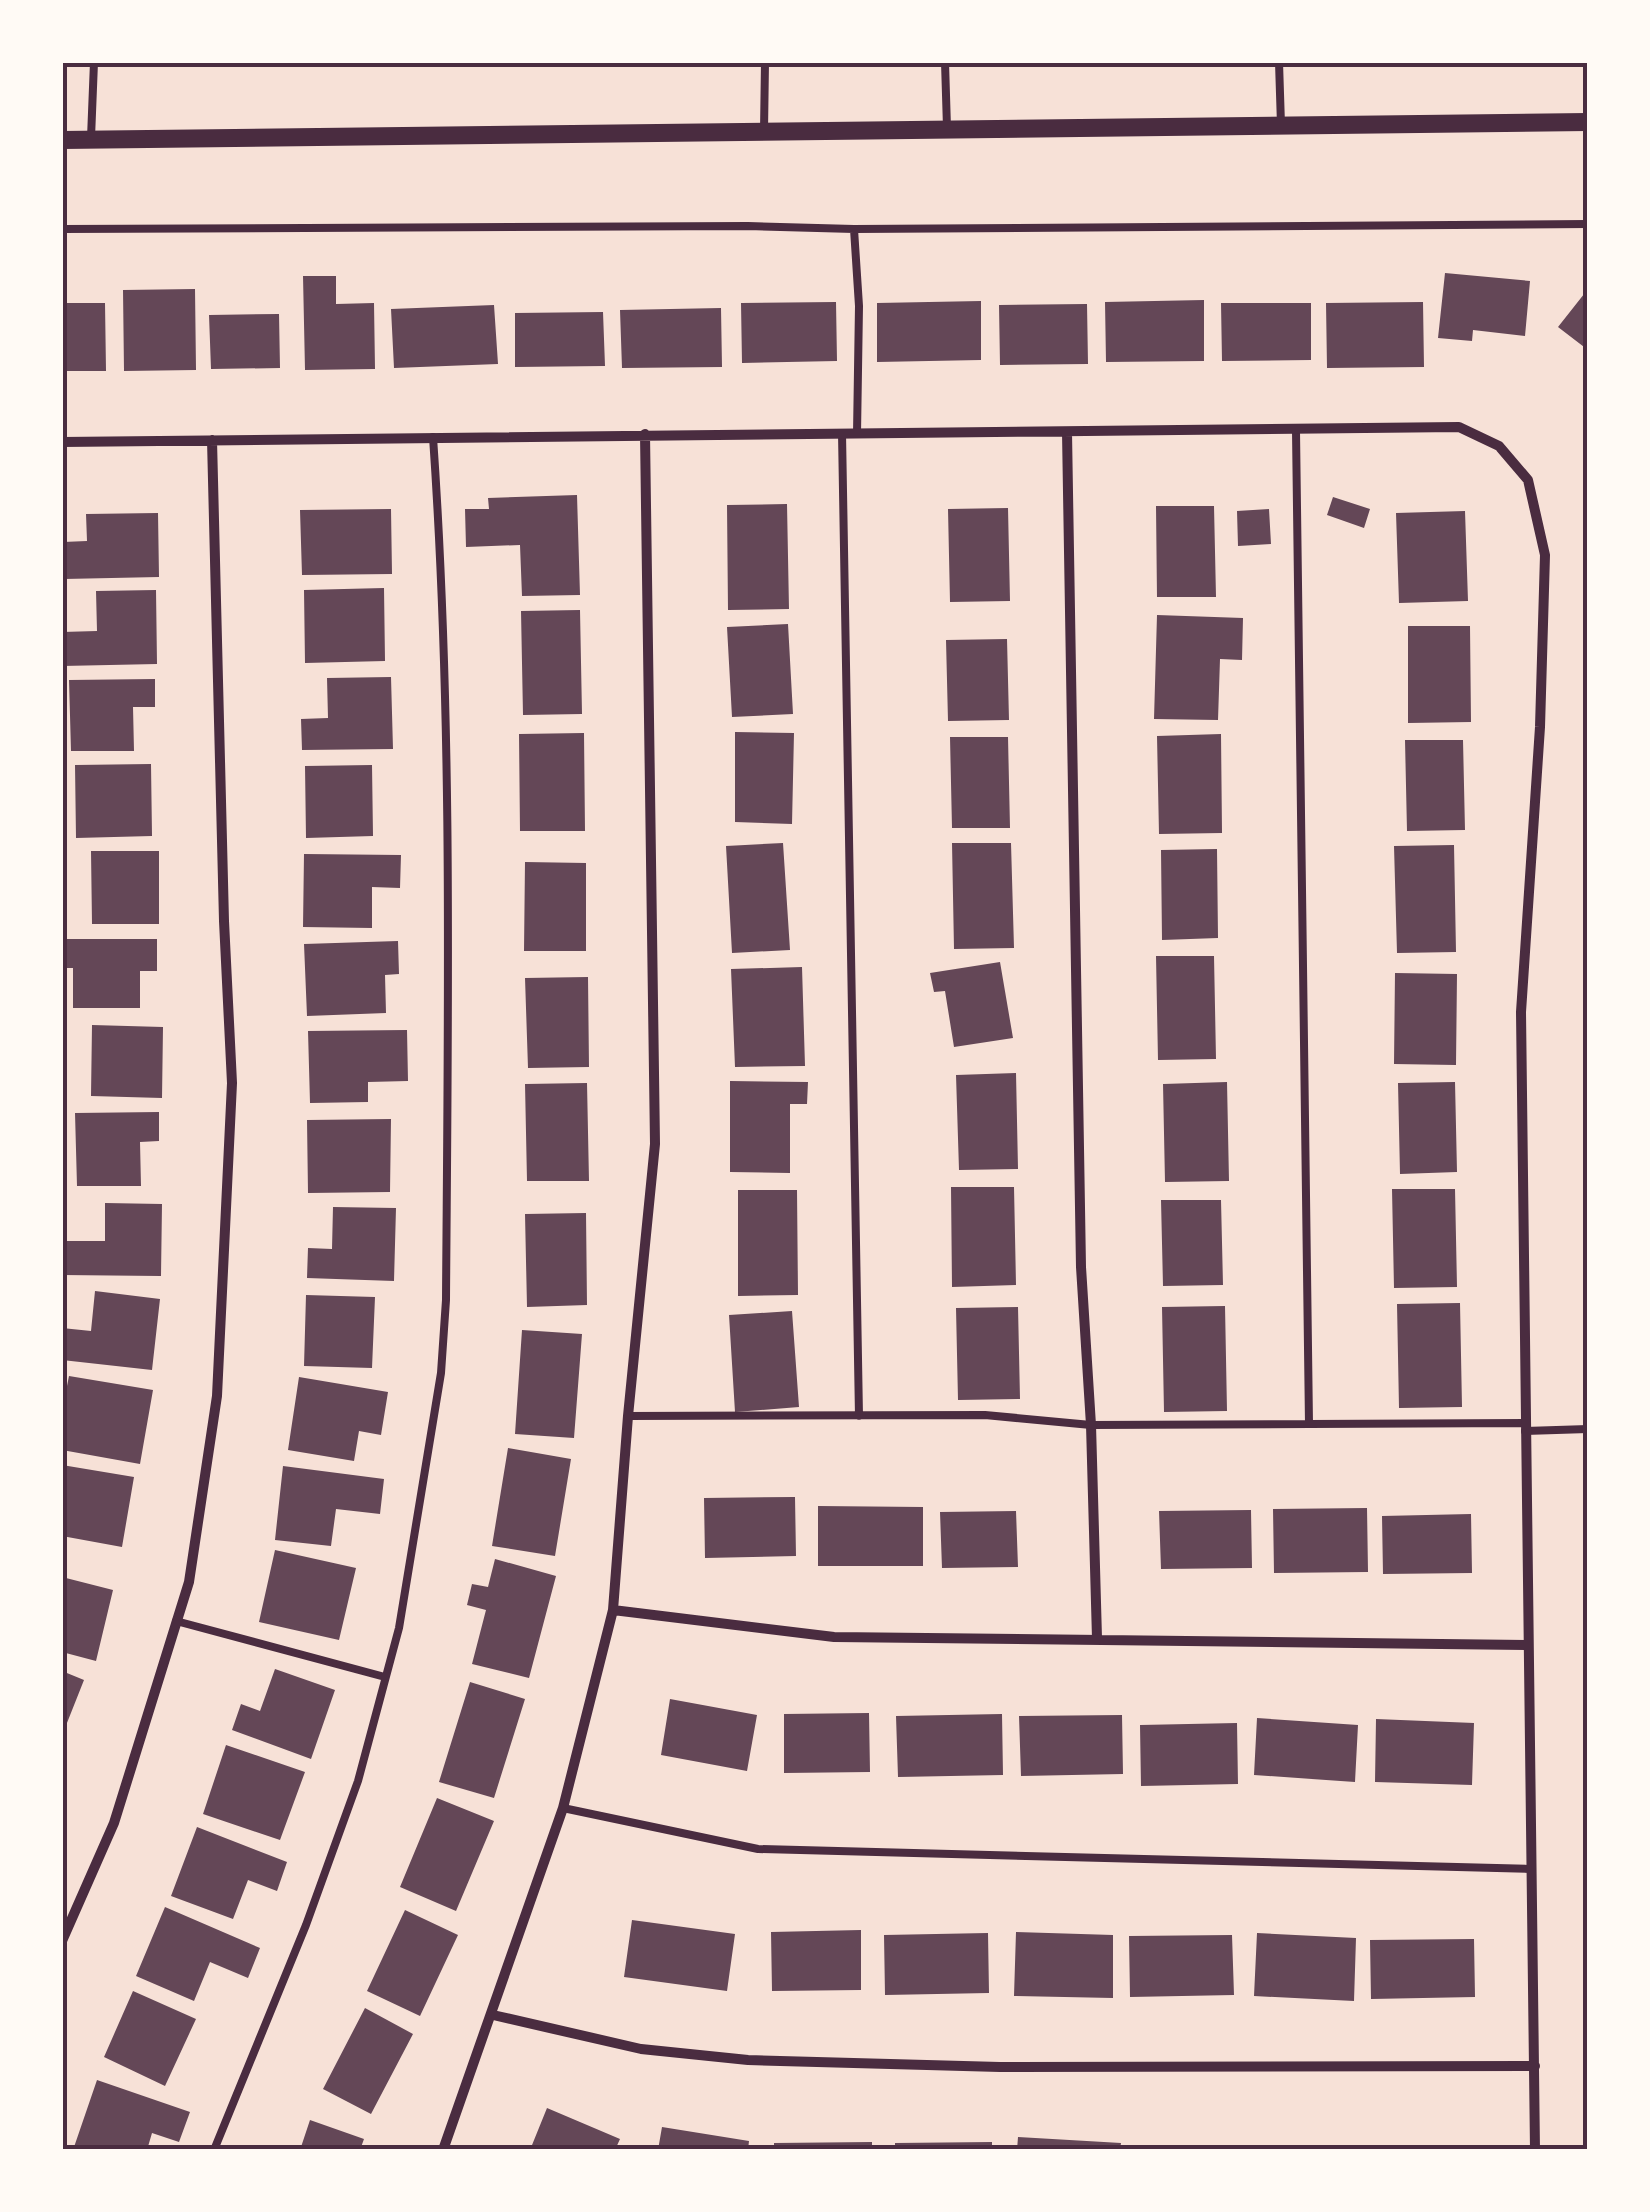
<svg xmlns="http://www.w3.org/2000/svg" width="1650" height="2212" font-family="'Nunito Sans',sans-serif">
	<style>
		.building { fill: #644757 }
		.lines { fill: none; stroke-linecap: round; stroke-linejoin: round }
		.service { stroke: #4a2c40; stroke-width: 8 }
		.minor { stroke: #4a2c40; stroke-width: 10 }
		.tertiary { stroke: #4a2c40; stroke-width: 18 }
		.neatline { fill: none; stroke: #4a2c40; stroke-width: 4 }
	</style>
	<rect width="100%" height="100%" fill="#f7e1d7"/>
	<path class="building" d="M 1445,273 L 1530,281 L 1525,336 L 1473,330 L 1472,341 L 1438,338 Z
		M 303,276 L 336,276 L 336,304 L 374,303 L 375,369 L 305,370 Z
		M 195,289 L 196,370 L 124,371 L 123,290 Z
		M 1588,289 L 1588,350 L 1558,327 Z
		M 1204,300 L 1204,361 L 1106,362 L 1105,302 Z
		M 981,301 L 981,360 L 877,362 L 877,303 Z
		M 836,302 L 837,361 L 742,363 L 741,303 Z
		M 1423,302 L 1424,367 L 1327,368 L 1326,303 Z
		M 62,303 L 105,303 L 106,371 L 62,371 Z
		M 1221,303 L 1311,303 L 1311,360 L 1222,361 Z
		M 1087,304 L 1088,364 L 1000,365 L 999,305 Z
		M 494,305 L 498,364 L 394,368 L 391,309 Z
		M 721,308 L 722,367 L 622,368 L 620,310 Z
		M 603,312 L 605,366 L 515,367 L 515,313 Z
		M 279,314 L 280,368 L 211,369 L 209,315 Z
		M 577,495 L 580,595 L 522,596 L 520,545 L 466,547 L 465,509 L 489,509 L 488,498 Z
		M 1333,497 L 1370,509 L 1364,528 L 1327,515 Z
		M 787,504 L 789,609 L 728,610 L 727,505 Z
		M 1156,506 L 1214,506 L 1216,597 L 1157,597 Z
		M 1008,508 L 1010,601 L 950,602 L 948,509 Z
		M 391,509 L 392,574 L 302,575 L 300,510 Z
		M 1269,509 L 1271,544 L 1238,546 L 1237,511 Z
		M 1465,511 L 1468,601 L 1399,603 L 1396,513 Z
		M 158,513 L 159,577 L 64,579 L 63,542 L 87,541 L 86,514 Z
		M 384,588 L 385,661 L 305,663 L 304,590 Z
		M 156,590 L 157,664 L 62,666 L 62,632 L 97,631 L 96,591 Z
		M 580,610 L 582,714 L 523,715 L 521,611 Z
		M 1157,615 L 1243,618 L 1242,660 L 1220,659 L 1218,720 L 1154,719 Z
		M 788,624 L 793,714 L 732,717 L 727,627 Z
		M 1408,626 L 1470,626 L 1471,722 L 1408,723 Z
		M 1007,639 L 1009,720 L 948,721 L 946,640 Z
		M 391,677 L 393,749 L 302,750 L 301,719 L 328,718 L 327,678 Z
		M 155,679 L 155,707 L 133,707 L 134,751 L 71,751 L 69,680 Z
		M 735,732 L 794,733 L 792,824 L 735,822 Z
		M 584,733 L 585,831 L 520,831 L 519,734 Z
		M 1221,734 L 1222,833 L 1159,834 L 1157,736 Z
		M 950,737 L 1008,737 L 1010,828 L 952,828 Z
		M 1405,740 L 1463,740 L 1465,830 L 1407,831 Z
		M 151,764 L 152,836 L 76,838 L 75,765 Z
		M 372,765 L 373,836 L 306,838 L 305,766 Z
		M 783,843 L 790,950 L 732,953 L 726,846 Z
		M 952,843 L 1011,843 L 1014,948 L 954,949 Z
		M 1454,845 L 1456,952 L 1397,953 L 1394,846 Z
		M 1217,849 L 1218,938 L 1162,940 L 1161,850 Z
		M 91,851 L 159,851 L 159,924 L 92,924 Z
		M 304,854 L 401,855 L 400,888 L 372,887 L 372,928 L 303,927 Z
		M 525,862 L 586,863 L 586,951 L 524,951 Z
		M 62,939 L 157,939 L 157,971 L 140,971 L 140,1008 L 73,1008 L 73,968 L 62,968 Z
		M 398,941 L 399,974 L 385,975 L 386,1013 L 307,1016 L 304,944 Z
		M 1156,956 L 1214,956 L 1216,1059 L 1158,1060 Z
		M 1000,962 L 1013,1038 L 954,1047 L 945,991 L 934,992 L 930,973 Z
		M 802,967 L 805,1066 L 735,1067 L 731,969 Z
		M 1395,973 L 1457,974 L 1456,1065 L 1394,1064 Z
		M 588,977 L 589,1067 L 528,1068 L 525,978 Z
		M 92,1025 L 163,1027 L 162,1098 L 91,1096 Z
		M 407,1030 L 408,1081 L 368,1082 L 368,1102 L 310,1103 L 308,1031 Z
		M 1016,1073 L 1018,1169 L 959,1170 L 956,1075 Z
		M 730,1081 L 808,1082 L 807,1104 L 790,1104 L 790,1173 L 730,1172 Z
		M 1227,1082 L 1229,1181 L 1165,1182 L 1163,1084 Z
		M 1455,1082 L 1457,1172 L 1400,1174 L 1398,1083 Z
		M 587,1083 L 589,1181 L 527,1181 L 525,1084 Z
		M 159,1112 L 159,1141 L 140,1142 L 141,1186 L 77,1186 L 75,1113 Z
		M 391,1119 L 390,1192 L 308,1193 L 307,1120 Z
		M 951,1187 L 1014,1187 L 1016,1285 L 952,1287 Z
		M 1392,1189 L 1455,1189 L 1457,1287 L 1394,1288 Z
		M 738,1190 L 797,1190 L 798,1295 L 738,1296 Z
		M 1161,1200 L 1221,1200 L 1223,1285 L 1163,1286 Z
		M 105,1203 L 162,1204 L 161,1276 L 62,1275 L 62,1241 L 105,1241 Z
		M 333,1207 L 396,1208 L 394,1281 L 307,1278 L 308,1248 L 332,1249 Z
		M 586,1213 L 587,1305 L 527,1307 L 525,1214 Z
		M 95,1291 L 160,1299 L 152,1370 L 62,1360 L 62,1328 L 91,1331 Z
		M 306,1295 L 375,1297 L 372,1368 L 304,1366 Z
		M 1460,1303 L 1462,1407 L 1399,1408 L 1397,1304 Z
		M 1225,1306 L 1227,1411 L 1164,1412 L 1162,1307 Z
		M 1018,1307 L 1020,1399 L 958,1400 L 956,1308 Z
		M 792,1311 L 799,1407 L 735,1412 L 729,1315 Z
		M 522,1330 L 582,1334 L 574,1438 L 515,1434 Z
		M 69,1376 L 153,1390 L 140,1464 L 62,1450 L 62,1411 Z
		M 299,1377 L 388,1392 L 381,1435 L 359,1431 L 354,1461 L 288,1450 Z
		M 508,1448 L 571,1459 L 555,1556 L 492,1546 Z
		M 62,1465 L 134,1477 L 122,1547 L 62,1536 Z
		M 283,1466 L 384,1479 L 380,1514 L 336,1509 L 331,1546 L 275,1540 Z
		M 795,1497 L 796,1556 L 705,1558 L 704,1498 Z
		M 818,1506 L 923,1507 L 923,1566 L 818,1566 Z
		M 1367,1508 L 1368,1572 L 1274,1573 L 1273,1509 Z
		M 1251,1510 L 1252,1568 L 1161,1569 L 1159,1511 Z
		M 1016,1511 L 1018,1567 L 942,1568 L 940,1512 Z
		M 1471,1514 L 1472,1573 L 1383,1574 L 1382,1516 Z
		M 275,1550 L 356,1568 L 339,1640 L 259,1622 Z
		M 495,1559 L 556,1576 L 529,1678 L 472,1664 L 486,1610 L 467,1605 L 472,1584 L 488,1587 Z
		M 62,1577 L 113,1590 L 96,1661 L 62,1652 Z
		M 275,1669 L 335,1690 L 311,1759 L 232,1730 L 241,1704 L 260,1711 Z
		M 62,1671 L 84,1680 L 63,1733 L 62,1733 Z
		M 470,1682 L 525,1699 L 494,1798 L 439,1782 Z
		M 670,1699 L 757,1715 L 747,1771 L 661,1755 Z
		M 869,1713 L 870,1772 L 784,1773 L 784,1714 Z
		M 1002,1714 L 1003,1775 L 898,1777 L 896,1716 Z
		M 1122,1715 L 1123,1774 L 1021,1776 L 1019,1716 Z
		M 1257,1718 L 1358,1725 L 1355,1782 L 1254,1775 Z
		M 1376,1719 L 1474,1723 L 1472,1785 L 1375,1782 Z
		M 1237,1723 L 1238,1784 L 1141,1786 L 1140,1725 Z
		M 226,1745 L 305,1772 L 280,1840 L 203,1814 Z
		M 437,1798 L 494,1821 L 456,1911 L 400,1887 Z
		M 197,1827 L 287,1862 L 277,1891 L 248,1880 L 233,1919 L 171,1896 Z
		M 165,1907 L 260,1948 L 248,1978 L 210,1962 L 194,2001 L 136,1976 Z
		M 405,1910 L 458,1935 L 420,2016 L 367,1991 Z
		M 632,1920 L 735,1934 L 727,1991 L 624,1977 Z
		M 861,1930 L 861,1990 L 772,1991 L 771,1932 Z
		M 1016,1932 L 1113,1935 L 1113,1998 L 1014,1996 Z
		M 988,1933 L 989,1993 L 885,1995 L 884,1935 Z
		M 1257,1933 L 1356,1938 L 1354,2001 L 1254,1996 Z
		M 1232,1935 L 1234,1995 L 1130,1997 L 1129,1936 Z
		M 1474,1939 L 1475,1997 L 1371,1999 L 1370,1940 Z
		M 133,1991 L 196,2019 L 165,2086 L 104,2057 Z
		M 365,2008 L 413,2034 L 371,2114 L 323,2089 Z
		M 97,2080 L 190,2112 L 179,2142 L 152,2133 L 147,2150 L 73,2150 Z
		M 547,2108 L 620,2139 L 615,2150 L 530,2150 Z
		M 310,2120 L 364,2139 L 360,2150 L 300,2150 Z
		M 662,2127 L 749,2141 L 748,2150 L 658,2150 Z
		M 1018,2137 L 1121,2143 L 1120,2150 L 1017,2150 Z
		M 872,2142 L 872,2150 L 774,2150 L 774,2143 Z
		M 992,2142 L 992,2150 L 895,2150 L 895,2143 Z"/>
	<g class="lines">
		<path class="service" d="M 945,62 L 947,128
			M 1279,62 L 1281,125
			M 764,131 L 765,62
			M 91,138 L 94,62
			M 62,229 L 748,226 L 854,229 L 859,306 L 857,434
			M 854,229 L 1588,224
			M 842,433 L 859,1416
			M 628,1416 L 985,1415 L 1091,1425 L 1309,1424 L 1296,431
			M 1309,1424 L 1526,1423
			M 1525,1431 L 1588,1429
			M 176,1621 L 385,1677
			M 563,1808 L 758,1849 L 1531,1869
			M 214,2150 L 306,1925 L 358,1781 L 399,1628 L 441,1373 L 446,1300 C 448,1013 453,724 433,437"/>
		<path class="minor" d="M 1067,432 L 1081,1267 L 1091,1425 L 1097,1638
			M 62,442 L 1459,427 L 1499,446 L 1528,480 L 1545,555 L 1540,727 L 1521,1012 L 1535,2150
			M 613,1610 L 834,1637 L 1528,1645
			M 62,1941 L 114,1823 L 189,1582 L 217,1396 L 232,1083 L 224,921 L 212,440
			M 493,2015 L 641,2049 L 748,2060 L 1000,2067 L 1535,2066
			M 443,2150 L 563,1808 L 613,1610 L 628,1416 L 655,1144 L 645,434"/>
		<path class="tertiary" d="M 62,140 L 1588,122"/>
	</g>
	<rect width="1650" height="2212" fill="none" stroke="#fffaf5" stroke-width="130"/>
	<rect x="65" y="65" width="1520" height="2082" class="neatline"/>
</svg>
